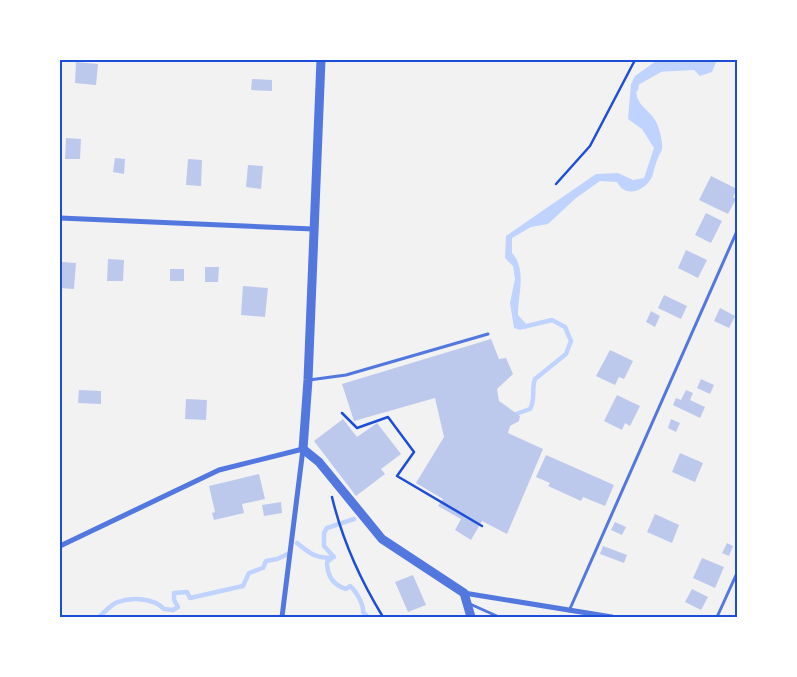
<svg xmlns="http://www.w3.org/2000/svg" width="797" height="677" font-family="'DejaVu Sans',sans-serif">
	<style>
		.water { fill: #bfd3fe }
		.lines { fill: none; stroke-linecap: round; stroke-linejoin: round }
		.stream { stroke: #bfd3fe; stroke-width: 4.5 }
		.building { fill: #bdc9ec }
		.path { stroke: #1d4ed8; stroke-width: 2.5 }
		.service { stroke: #5277de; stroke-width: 3 }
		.minor { stroke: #5277de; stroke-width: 5 }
		.tertiary { stroke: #5277de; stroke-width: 9 }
		.neatline { fill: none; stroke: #1d4ed8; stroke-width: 2 }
	</style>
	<rect width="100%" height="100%" fill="#f2f2f2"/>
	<path class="water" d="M 717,60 L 712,72 L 700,76 L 694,70 L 656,72 L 637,83 C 632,109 653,107 659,129 C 660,133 663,143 662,148 C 662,151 659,155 658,158 C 655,164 654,171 652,177 C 644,192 625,198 617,182 L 600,181 L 576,198 L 548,224 L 531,227 L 512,238 L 512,253 C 527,269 518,295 518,315 L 528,326 L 520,330 L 514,328 L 510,303 L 515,279 L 513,266 L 505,258 L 506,236 L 596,174 L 618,173 L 633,180 L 644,178 L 654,148 L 642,129 L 628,119 L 631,84 L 635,76 L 656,61 Z"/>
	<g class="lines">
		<path class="stream" d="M 636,89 L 637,83 L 660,70
			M 516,414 L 530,409 C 536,399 531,390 535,379 L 566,354 L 571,341 L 565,327 L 552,320 L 523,327
			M 297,543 C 309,553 317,560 334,557 L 324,546 L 324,533 L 327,528 L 354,519
			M 331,559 L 327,562 C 327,575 333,585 346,589 L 350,586 C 356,591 364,605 363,612 L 368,617
			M 99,617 C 105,612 111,604 118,602 C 132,597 154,598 164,609 L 173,610 L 178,607 L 174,600 L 174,593 L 187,592 L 190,598 L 243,586 L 249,573 L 263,568 L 266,561 L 277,559 L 290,553"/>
	</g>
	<path class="building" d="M 76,62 L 98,64 L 96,85 L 75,83 Z
		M 252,79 L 272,80 L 272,91 L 251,90 Z
		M 66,138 L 81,139 L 80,159 L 65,159 Z
		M 115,158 L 125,159 L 124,174 L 113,172 Z
		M 188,159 L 202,160 L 201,186 L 186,185 Z
		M 248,165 L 263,166 L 261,189 L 246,187 Z
		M 711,176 L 737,189 L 733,197 L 736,199 L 728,214 L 699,200 Z
		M 706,213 L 722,221 L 711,243 L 695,235 Z
		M 686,250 L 707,260 L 698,278 L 678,268 Z
		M 108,259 L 124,260 L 123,281 L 107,281 Z
		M 62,262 L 76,263 L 74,289 L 60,288 Z
		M 205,267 L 219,267 L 218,282 L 205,282 Z
		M 170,269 L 184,269 L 184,281 L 170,281 Z
		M 243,286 L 268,288 L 265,317 L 241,315 Z
		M 664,295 L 687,306 L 681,319 L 658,308 Z
		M 720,308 L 735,316 L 729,328 L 714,321 Z
		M 651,311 L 660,316 L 655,327 L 646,322 Z
		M 491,339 L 499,359 L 506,358 L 513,374 L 497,389 L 499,401 L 520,416 L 519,421 L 510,426 L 508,433 L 543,449 L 507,534 L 482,521 L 471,540 L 455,530 L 461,519 L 438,506 L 443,499 L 416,483 L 444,437 L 435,398 L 354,421 L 342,384 Z
		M 610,350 L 633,361 L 624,379 L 619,377 L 615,385 L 596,376 Z
		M 701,379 L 714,385 L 710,394 L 697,388 Z
		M 79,390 L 101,391 L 101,404 L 78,403 Z
		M 686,390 L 693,393 L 690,400 L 705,407 L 700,418 L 673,405 L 676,398 L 681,400 Z
		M 617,395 L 640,406 L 630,426 L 625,423 L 622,430 L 604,421 Z
		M 186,399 L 207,400 L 206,420 L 185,419 Z
		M 343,419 L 357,437 L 377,423 L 401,454 L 381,469 L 385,474 L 356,496 L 314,441 Z
		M 671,419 L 680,423 L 676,432 L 668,428 Z
		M 680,453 L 703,463 L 695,482 L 672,472 Z
		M 546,455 L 614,485 L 605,506 L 583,497 L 581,501 L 548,486 L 550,483 L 536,477 Z
		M 259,474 L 265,499 L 242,504 L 244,513 L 214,520 L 212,513 L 215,512 L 209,486 Z
		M 281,502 L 282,513 L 264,516 L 262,505 Z
		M 655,514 L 679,525 L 672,543 L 647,532 Z
		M 615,522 L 626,527 L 622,535 L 611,530 Z
		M 727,543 L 733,546 L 729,556 L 722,553 Z
		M 603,546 L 627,555 L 624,563 L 600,554 Z
		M 702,558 L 724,567 L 715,588 L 693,578 Z
		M 413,575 L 426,605 L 408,612 L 395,582 Z
		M 692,589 L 708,597 L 701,610 L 685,602 Z"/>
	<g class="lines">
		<path class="path" d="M 556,184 L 590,146 L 635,60
			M 342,413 L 357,428 L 388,417 L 414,452 L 397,476 L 482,526
			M 332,497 C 342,539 361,581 383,617"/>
		<path class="service" d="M 309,380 L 346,375 L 488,334
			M 470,604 L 499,617
			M 569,611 L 737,231
			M 717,617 L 737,573"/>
		<path class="minor" d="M 60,218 L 313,229
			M 60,546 L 219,470 L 303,449 L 282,617
			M 464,593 L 612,617"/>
		<path class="tertiary" d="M 321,60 L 308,380 L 303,449 L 319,462 L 382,539 L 464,593 L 471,617"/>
	</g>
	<rect width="797" height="677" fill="none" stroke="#ffffff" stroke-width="122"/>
	<rect x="61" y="61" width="675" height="555" class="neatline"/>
</svg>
